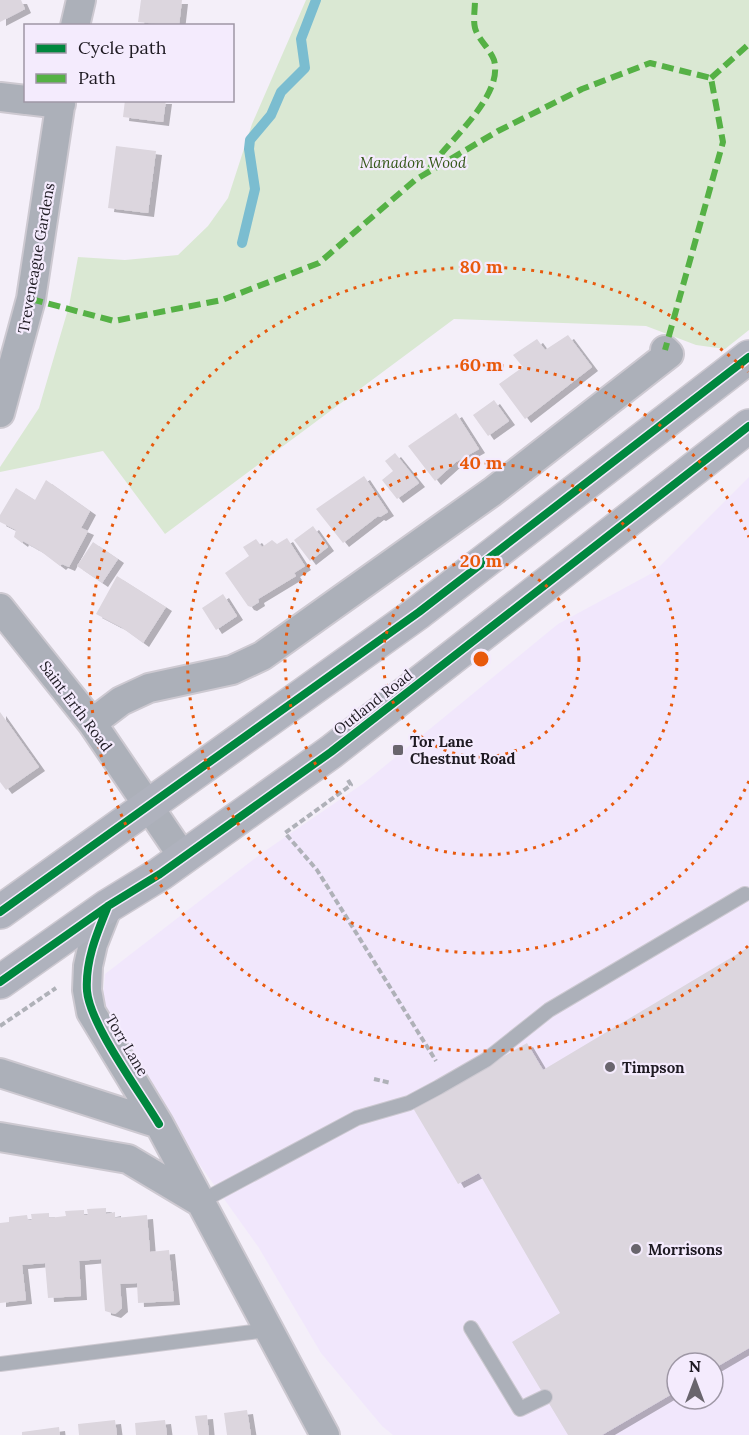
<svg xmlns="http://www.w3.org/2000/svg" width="749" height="1435" font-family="Lora,serif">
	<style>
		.built { fill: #f1e7fc; fill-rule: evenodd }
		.green { fill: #dae8d3 }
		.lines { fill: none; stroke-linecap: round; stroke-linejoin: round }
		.stream { stroke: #7bbdd0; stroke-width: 10 }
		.building { fill: #dcd6de; filter: url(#shadow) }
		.service-casing { stroke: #cdc9d1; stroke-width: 16 }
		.minor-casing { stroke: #cdc9d1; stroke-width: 32 }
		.primary-casing { stroke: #cdc9d1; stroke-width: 36 }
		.path { stroke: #afb1b8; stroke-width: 4; stroke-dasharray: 6 3; stroke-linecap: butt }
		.service { stroke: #acb0b9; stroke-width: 14 }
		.minor { stroke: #acb0b9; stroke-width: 28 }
		.primary { stroke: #afb2bd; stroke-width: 33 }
		.quiet { stroke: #55b145; stroke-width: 6; stroke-dasharray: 12 6; stroke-linecap: butt }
		.cycleway-casing { stroke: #f4ebfd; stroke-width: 11 }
		.cycleway { stroke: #00873e; stroke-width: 8 }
		.ring { fill: none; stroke: #e8590c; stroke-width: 3; stroke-dasharray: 3 6 }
		.poi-dot { fill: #69656d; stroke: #f4ebfd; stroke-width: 2 }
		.labels { text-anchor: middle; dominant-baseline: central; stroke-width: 4.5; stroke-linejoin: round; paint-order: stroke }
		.park-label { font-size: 15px; font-style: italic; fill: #345717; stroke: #f4ebfd }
		.street-label { font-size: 15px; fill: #1e1a22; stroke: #f4ebfd }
		.poi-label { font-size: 15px; font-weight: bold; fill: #1e1a22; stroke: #f4ebfd; text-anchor: start }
		.centre { fill: #e8590c; stroke: #f4ebfd; stroke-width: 3 }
		.ring-label { font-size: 18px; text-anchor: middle; font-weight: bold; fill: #e8590c; stroke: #f4ebfd; stroke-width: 4.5; stroke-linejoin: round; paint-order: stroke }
	</style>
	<defs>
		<filter id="shadow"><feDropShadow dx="6" dy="4" stdDeviation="0" flood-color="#0004"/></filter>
	</defs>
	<rect width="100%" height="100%" fill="#f4eff9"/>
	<path class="built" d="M 749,477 L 749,1435 L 393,1435 L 382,1426 L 321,1353 L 259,1248 L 197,1161 L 102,1012 L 105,974 L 262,853 L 364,783 L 558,624 L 654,572 ZM 677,1363 L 713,1363 L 713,1399 L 677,1399 Z"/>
	<path class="green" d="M 306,0 L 749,0 L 749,330 L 725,349 L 696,345 L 646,326 L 454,319 L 165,534 L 103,451 L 0,472 L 0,467 L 39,408 L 69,306 L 78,257 L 125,260 L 178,255 L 208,226 L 228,198 L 252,124 Z"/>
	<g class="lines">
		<path class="stream" d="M 242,243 L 255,189 L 249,149 L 250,140 L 271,115 L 281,92 L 305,68 L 301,39 L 316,0"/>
	</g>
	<path class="building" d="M 0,0 L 21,0 L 25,9 L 0,22 Z
		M 141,0 L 182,0 L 179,26 L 138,22 Z
		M 125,100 L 166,100 L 163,122 L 123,117 Z
		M 116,146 L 156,151 L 148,213 L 108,208 Z
		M 568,335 L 592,367 L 525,419 L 499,384 L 523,367 L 513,355 L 537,339 L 545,350 Z
		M 494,400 L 509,421 L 488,436 L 473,415 Z
		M 456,413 L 479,449 L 456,462 L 435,481 L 408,446 Z
		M 395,453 L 419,483 L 397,499 L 382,480 L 393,471 L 385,461 Z
		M 364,476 L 388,512 L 380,517 L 378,516 L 343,543 L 316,509 Z
		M 46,480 L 90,511 L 81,528 L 88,531 L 69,567 L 62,564 L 60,566 L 39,550 L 23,541 L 22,543 L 14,537 L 16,530 L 0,522 L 0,515 L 16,488 L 35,500 Z
		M 313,526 L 328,547 L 310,561 L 294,540 Z
		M 287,538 L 305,566 L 294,573 L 296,576 L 258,599 L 259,602 L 251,607 L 248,606 L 225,573 L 249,556 L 243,547 L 256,539 L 262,547 L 272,540 L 277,544 Z
		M 93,542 L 118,559 L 102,583 L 77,566 Z
		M 117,576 L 166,607 L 143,643 L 121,627 L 96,614 Z
		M 223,594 L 237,616 L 216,630 L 202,608 Z
		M 0,712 L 39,767 L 6,790 L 0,782 Z
		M 749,947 L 749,1348 L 713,1369 L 713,1363 L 677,1363 L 677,1391 L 602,1435 L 568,1435 L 512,1342 L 560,1313 L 479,1173 L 458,1184 L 413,1108 L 527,1043 L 543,1070 Z
		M 106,1208 L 106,1214 L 115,1212 L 115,1218 L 147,1215 L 150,1252 L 169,1250 L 174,1301 L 138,1303 L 137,1283 L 120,1284 L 122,1308 L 115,1314 L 105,1311 L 101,1259 L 79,1261 L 81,1296 L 48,1298 L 45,1263 L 22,1265 L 26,1300 L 0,1303 L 0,1223 L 9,1222 L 9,1217 L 27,1215 L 28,1220 L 32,1220 L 31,1214 L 49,1213 L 49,1218 L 66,1216 L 65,1211 L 84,1210 L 84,1215 L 88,1215 L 87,1209 Z
		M 247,1410 L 251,1435 L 227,1435 L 224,1413 Z
		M 207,1415 L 209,1435 L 198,1435 L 195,1416 Z
		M 115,1420 L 117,1435 L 79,1435 L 78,1424 Z
		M 165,1420 L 167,1435 L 136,1435 L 135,1423 Z
		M 59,1427 L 60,1435 L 22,1435 L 22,1432 Z"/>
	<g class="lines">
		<defs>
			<path id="service" d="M 200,1202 L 357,1118 L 409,1103 L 439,1087 L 486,1060 L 549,1010 L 745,894
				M 471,1328 L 520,1409 L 545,1397
				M 0,1364 L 268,1330"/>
			<path id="minor" d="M 75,26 L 81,0
				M 0,97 L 26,100
				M 27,100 L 61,104
				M 0,413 L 31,299 L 61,100
				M 0,608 L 92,723 L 183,857
				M 92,723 L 121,701 L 149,688 L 232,670 L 262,656 L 492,492 L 669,354 L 665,350
				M 108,906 L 93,944 L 88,966 L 87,990 L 91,1012 L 159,1124 L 325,1435
				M 0,1073 L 159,1124
				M 0,1137 L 128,1159 L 200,1202"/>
			<path id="primary" d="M 0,912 L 419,612 L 749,357
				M 0,982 L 108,906 L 160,874 L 331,752 L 749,426"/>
		</defs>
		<use href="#service" class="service-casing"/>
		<use href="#minor" class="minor-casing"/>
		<use href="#primary" class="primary-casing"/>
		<path class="path" d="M 348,780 L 351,785 L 285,833 L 317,870 L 436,1061
			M 0,1026 L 56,988
			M 374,1079 L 391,1083"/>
		<use href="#service" class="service"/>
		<use href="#minor" class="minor"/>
		<use href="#primary" class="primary"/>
		<path class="quiet" d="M 711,78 L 749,44
			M 430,168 C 449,140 504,96 494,60 C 490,49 478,39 475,28 C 473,20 475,9 475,0
			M 31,299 L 114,321 L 222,300 L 319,263 L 415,180 L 498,131 L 582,89 L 650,63 L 711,78 L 723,142 L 665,350"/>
		<defs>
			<path id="cycleway" d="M 108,906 C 97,933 85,961 87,991 C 90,1025 140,1092 159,1124
				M 0,912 L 419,612 L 749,357
				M 0,982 L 108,906 L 160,874 L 331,752 L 749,426"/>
		</defs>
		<use href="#cycleway" class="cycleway-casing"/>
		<use href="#cycleway" class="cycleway"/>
	</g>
	<g class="ring">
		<circle cx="481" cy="659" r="98"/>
		<circle cx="481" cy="659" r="196"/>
		<path d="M749 781A294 294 0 1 1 749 537"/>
		<path d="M748 946A392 392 0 1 1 748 372"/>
	</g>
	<g class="poi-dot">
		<rect x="392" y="744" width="12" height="12" rx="3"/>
		<circle cx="610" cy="1067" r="6"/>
		<circle cx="636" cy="1249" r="6"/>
	</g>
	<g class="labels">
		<g class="park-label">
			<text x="413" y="162">Manadon Wood</text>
		</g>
		<g class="street-label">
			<text transform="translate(36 258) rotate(-80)">Treveneague Gardens</text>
			<text transform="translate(373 702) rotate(-38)">Outland Road</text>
			<text transform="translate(76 706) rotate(53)">Saint Erth Road</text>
			<text transform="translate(127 1045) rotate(59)">Torr Lane</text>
		</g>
		<g class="poi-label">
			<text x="410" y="741">Tor Lane<tspan x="410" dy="17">Chestnut Road</tspan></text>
			<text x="622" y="1067">Timpson</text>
			<text x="648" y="1249">Morrisons</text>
		</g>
	</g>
	<circle cx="481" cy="659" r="9" class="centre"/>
	<g class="ring-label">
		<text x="481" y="273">80 m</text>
		<text x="481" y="371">60 m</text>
		<text x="481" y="469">40 m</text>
		<text x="481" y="567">20 m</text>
	</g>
	<rect x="24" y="24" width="210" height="78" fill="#f4ebfd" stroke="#9e97a5" stroke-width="1.5"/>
	<rect x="36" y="44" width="30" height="9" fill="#00873e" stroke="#9e97a5" stroke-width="1.5"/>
	<text x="78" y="54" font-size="18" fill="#1e1a22">Cycle path</text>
	<rect x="36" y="74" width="30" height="9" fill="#55b145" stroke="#9e97a5" stroke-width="1.5"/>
	<text x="78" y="84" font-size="18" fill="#1e1a22">Path</text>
	<g transform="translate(695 1381)"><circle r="28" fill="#f4ebfd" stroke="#9e97a5" stroke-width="1.5"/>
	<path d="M0-4.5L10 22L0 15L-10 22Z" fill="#69656d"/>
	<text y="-9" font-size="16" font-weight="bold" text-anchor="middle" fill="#1e1a22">N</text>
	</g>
</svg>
